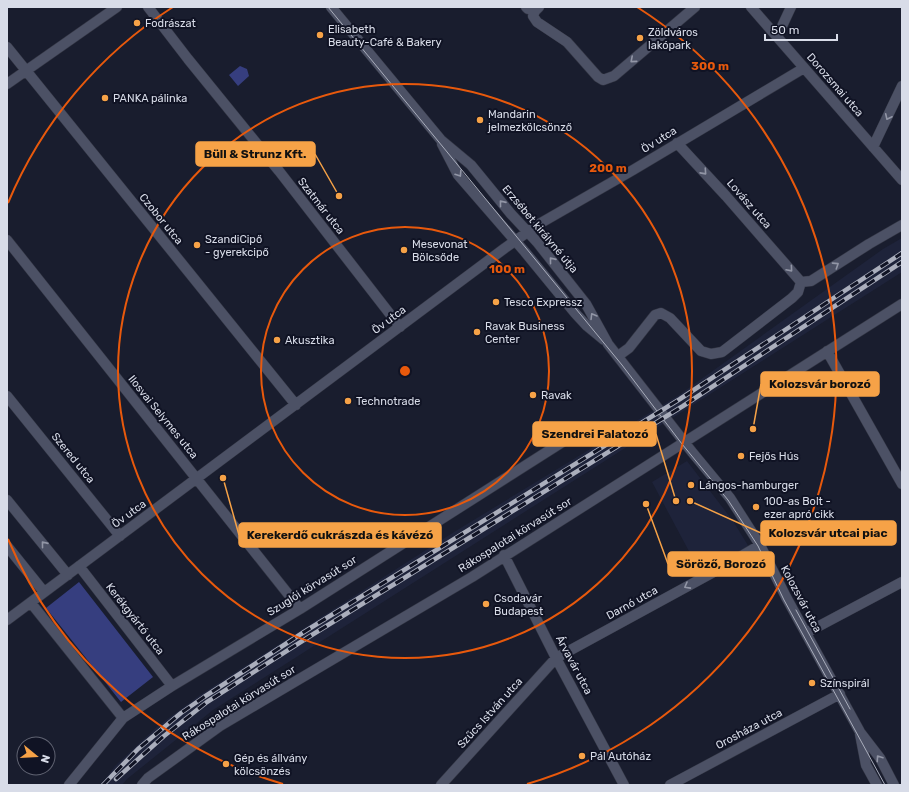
<svg xmlns="http://www.w3.org/2000/svg" width="909" height="792" font-family="Rubik,sans-serif">
	<style>
		.built { fill: #1e233a }
		.park { fill: #363e7f }
		.lines { fill: none; stroke-linecap: round; stroke-linejoin: round }
		.minor-casing { stroke: #333644; stroke-width: 11 }
		.minor { stroke: #4c5165; stroke-width: 10 }
		.tram { stroke: #aaaebc; stroke-width: 1 }
		.rail-casing { stroke: #aaaebc; stroke-width: 4.5 }
		.rail { stroke: #101324; stroke-width: 3; stroke-dasharray: 9; stroke-linecap: butt }
		.oneway { stroke: #9296a6 }
		.ring { fill: none; stroke: #e8590c; stroke-width: 2 }
		.poi-dot { fill: #f6a247; stroke: #101324; stroke-width: 1.5 }
		.labels { text-anchor: middle; dominant-baseline: central; stroke-width: 4; stroke-linejoin: round; paint-order: stroke }
		.poi-label { font-size: 11px; fill: #d8dce8; stroke: #101324; text-anchor: start }
		.street-label { font-size: 11px; fill: #d8dce8; stroke: #101324 }
		.centre { fill: #e8590c; stroke: #101324; stroke-width: 2 }
		.ring-label { font-size: 12px; text-anchor: middle; font-weight: bold; fill: #e8590c; stroke: #101324; stroke-width: 4; stroke-linejoin: round; paint-order: stroke }
		.leader { fill: none; stroke: #f6a247; stroke-width: 1.5 }
		.callout-dot { fill: #f6a247; stroke: #101324; stroke-width: 1.5 }
		.callout { fill: #f6a247; stroke: #f6a247; stroke-width: 1.5 }
		.callout-label { font-size: 12px; text-anchor: middle; font-weight: bold; fill: #111 }
	</style>
	<rect width="100%" height="100%" fill="#191d2e"/>
	<path class="built" d="M 902,238 L 902,272 L 213,710 L 127,779 L 122,785 L 101,785 L 115,766 L 158,726 L 200,695 L 454,532 L 679,395 L 883,249 Z
		M 687,461 L 733,521 L 749,547 L 717,563 L 699,570 L 652,482 Z"/>
	<path class="park" d="M 240,66 L 247,69 L 249,76 L 238,86 L 229,75 Z
		M 79,582 L 153,677 L 121,702 L 46,608 Z"/>
	<g class="lines">
		<defs>
			<path id="minor" d="M 148,7 L 188,59 L 279,171 L 400,327
				M 331,7 L 441,140 L 471,165 L 511,214 L 537,242 L 586,304 L 608,344 L 692,452 L 730,498 L 760,545 L 786,597 L 860,732 L 880,758 L 894,785
				M 526,7 L 528,9
				M 539,7 L 535,11 L 533,16 L 537,22 L 567,42 L 598,77 L 603,80 L 614,76 L 695,7
				M 751,7 L 902,180
				M 777,37 L 791,7
				M 7,47 L 296,405
				M 7,84 L 117,7
				M 677,143 L 726,196 L 801,282
				M 442,144 L 458,175 L 525,252 L 575,313 L 587,326 L 604,340
				M 873,147 L 902,86
				M 7,240 L 300,609
				M 801,282 L 811,281 L 869,244 L 902,225
				M 827,351 L 902,484
				M 618,356 L 629,348 L 655,315 L 661,313 L 670,318 L 701,351 L 711,354 L 722,352 L 792,298 L 798,292 L 801,282
				M 7,396 L 120,536
				M 7,500 L 68,575
				M 7,546 L 44,592
				M 504,555 L 556,658 L 624,785
				M 79,566 L 172,686
				M 31,603 L 123,718
				M 7,620 L 505,248 L 539,224 L 633,170 L 804,68
				M 806,633 L 902,582
				M 860,734 L 866,765 L 877,785
				M 69,785 L 123,718 L 172,686 L 300,609 L 586,427
				M 142,785 L 148,778 L 220,726 L 472,577 L 902,304
				M 441,785 L 556,658 L 721,568 L 760,545
				M 670,785 L 840,694"/>
		</defs>
		<use href="#minor" class="minor-casing"/>
		<use href="#minor" class="minor"/>
		<path class="tram" d="M 328,7 L 622,365 L 682,444 L 728,500 L 758,546 L 784,600 L 885,785
			M 796,610 L 850,709"/>
		<defs>
			<path id="rail" d="M 116,779 L 164,736 L 207,702 L 307,638 L 683,406 L 902,262
				M 103,785 L 138,749 L 181,713 L 204,697 L 304,632 L 680,399 L 902,253"/>
		</defs>
		<use href="#rail" class="rail-casing"/>
		<use href="#rail" class="rail"/>
	</g>
	<defs><path id="oneway-chevron" d="M-2-3.5L2.5 0L-2 3.5" fill="none" stroke-width="1.6" stroke-linecap="round" stroke-linejoin="round"/></defs>
	<g class="oneway">
		<use href="#oneway-chevron" transform="translate(633 60) rotate(139)"/>
		<use href="#oneway-chevron" transform="translate(888 117) rotate(115)"/>
		<use href="#oneway-chevron" transform="translate(704 172) rotate(48)"/>
		<use href="#oneway-chevron" transform="translate(459 174) rotate(57)"/>
		<use href="#oneway-chevron" transform="translate(502 203) rotate(-129)"/>
		<use href="#oneway-chevron" transform="translate(552 260) rotate(-129)"/>
		<use href="#oneway-chevron" transform="translate(836 265) rotate(-33)"/>
		<use href="#oneway-chevron" transform="translate(790 269) rotate(49)"/>
		<use href="#oneway-chevron" transform="translate(593 316) rotate(-121)"/>
		<use href="#oneway-chevron" transform="translate(44 544) rotate(-129)"/>
		<use href="#oneway-chevron" transform="translate(687 586) rotate(151)"/>
		<use href="#oneway-chevron" transform="translate(879 758) rotate(-124)"/>
	</g>
	<g class="ring">
		<circle cx="405" cy="371" r="144"/>
		<circle cx="405" cy="371" r="287"/>
		<path d="M283 784A431 431 0 0 1 8 539M8 203A431 431 0 0 1 173 7M637 7A431 431 0 0 1 527 784"/>
	</g>
	<g class="poi-dot">
		<circle cx="137" cy="23" r="4"/>
		<circle cx="320" cy="35" r="4"/>
		<circle cx="640" cy="38" r="4"/>
		<circle cx="105" cy="98" r="4"/>
		<circle cx="480" cy="120" r="4"/>
		<circle cx="197" cy="245" r="4"/>
		<circle cx="404" cy="250" r="4"/>
		<circle cx="496" cy="302" r="4"/>
		<circle cx="477" cy="332" r="4"/>
		<circle cx="277" cy="340" r="4"/>
		<circle cx="533" cy="395" r="4"/>
		<circle cx="348" cy="401" r="4"/>
		<circle cx="741" cy="456" r="4"/>
		<circle cx="691" cy="485" r="4"/>
		<circle cx="756" cy="507" r="4"/>
		<circle cx="486" cy="604" r="4"/>
		<circle cx="812" cy="683" r="4"/>
		<circle cx="582" cy="756" r="4"/>
		<circle cx="226" cy="764" r="4"/>
	</g>
	<g class="labels">
		<g class="poi-label">
			<text x="145" y="23">Fodrászat</text>
			<text x="328" y="29">Elisabeth<tspan x="328" dy="13">Beauty-Café &amp; Bakery</tspan></text>
			<text x="648" y="32">Zöldváros<tspan x="648" dy="13">lakópark</tspan></text>
			<text x="113" y="98">PANKA pálinka</text>
			<text x="488" y="114">Mandarin<tspan x="488" dy="13">jelmezkölcsönző</tspan></text>
			<text x="205" y="239">SzandiCipő<tspan x="205" dy="13">- gyerekcipő</tspan></text>
			<text x="412" y="244">Mesevonat<tspan x="412" dy="13">Bölcsőde</tspan></text>
			<text x="504" y="302">Tesco Expressz</text>
			<text x="485" y="326">Ravak Business<tspan x="485" dy="13">Center</tspan></text>
			<text x="285" y="340">Akusztika</text>
			<text x="541" y="395">Ravak</text>
			<text x="356" y="401">Technotrade</text>
			<text x="749" y="456">Fejős Hús</text>
			<text x="699" y="485">Lángos-hamburger</text>
			<text x="764" y="501">100-as Bolt -<tspan x="764" dy="13">ezer apró cikk</tspan></text>
			<text x="494" y="598">Csodavár<tspan x="494" dy="13">Budapest</tspan></text>
			<text x="820" y="683">Színspirál</text>
			<text x="590" y="756">Pál Autóház</text>
			<text x="234" y="758">Gép és állvány<tspan x="234" dy="13">kölcsönzés</tspan></text>
		</g>
		<g class="street-label">
			<text transform="translate(835 85) rotate(49)">Dorozsmai utca</text>
			<text transform="translate(659 140) rotate(-32)">Öv utca</text>
			<text transform="translate(749 204) rotate(49)">Lovász utca</text>
			<text transform="translate(321 206) rotate(52)">Szatmár utca</text>
			<text transform="translate(161 219) rotate(51)">Czobor utca</text>
			<text transform="translate(540 229) rotate(50)">Erzsébet királyné útja</text>
			<text transform="translate(389 320) rotate(-37)">Öv utca</text>
			<text transform="translate(163 417) rotate(51)">Ilosvai Selymes utca</text>
			<text transform="translate(73 458) rotate(51)">Szered utca</text>
			<text transform="translate(129 514) rotate(-36)">Öv utca</text>
			<text transform="translate(515 535) rotate(-32)">Rákospalotai körvasút sor</text>
			<text transform="translate(312 586) rotate(-32)">Szuglói körvasút sor</text>
			<text transform="translate(801 599) rotate(62)">Kolozsvár utca</text>
			<text transform="translate(632 603) rotate(-29)">Darnó utca</text>
			<text transform="translate(135 619) rotate(52)">Kerékgyártó utca</text>
			<text transform="translate(574 665) rotate(62)">Árvavár utca</text>
			<text transform="translate(239 703) rotate(-32)">Rákospalotai körvasút sor</text>
			<text transform="translate(490 713) rotate(-48)">Szűcs István utca</text>
			<text transform="translate(749 729) rotate(-28)">Orosháza utca</text>
		</g>
	</g>
	<circle cx="405" cy="371" r="6" class="centre"/>
	<g class="ring-label">
		<text x="710" y="70">300 m</text>
		<text x="608" y="172">200 m</text>
		<text x="507" y="273">100 m</text>
	</g>
	<path class="leader" d="M339 196L315 154M753 429L761 384M676 501L656 434M690 501L761 533M223 478L239 535M646 504L668 564"/>
	<g class="callout-dot">
		<circle cx="339" cy="196" r="4"/>
		<circle cx="753" cy="429" r="4"/>
		<circle cx="676" cy="501" r="4"/>
		<circle cx="690" cy="501" r="4"/>
		<circle cx="223" cy="478" r="4"/>
		<circle cx="646" cy="504" r="4"/>
	</g>
	<g class="callout">
		<rect x="196" y="142" width="119" height="24" rx="4"/>
		<rect x="761" y="372" width="118" height="24" rx="4"/>
		<rect x="533" y="422" width="123" height="24" rx="4"/>
		<rect x="761" y="521" width="135" height="24" rx="4"/>
		<rect x="239" y="523" width="202" height="24" rx="4"/>
		<rect x="668" y="552" width="106" height="24" rx="4"/>
	</g>
	<g class="callout-label">
		<text x="255" y="158">Büll &amp; Strunz Kft.</text>
		<text x="820" y="388">Kolozsvár borozó</text>
		<text x="595" y="438">Szendrei Falatozó</text>
		<text x="828" y="537">Kolozsvár utcai piac</text>
		<text x="340" y="539">Kerekerdő cukrászda és kávézó</text>
		<text x="721" y="568">Söröző, Borozó</text>
	</g>
	<rect width="909" height="792" fill="none" stroke="#d8dce8" stroke-width="16"/>
	<g transform="translate(36 756) rotate(108)"><circle r="19" fill="#101324" stroke="#606372"/>
	<path d="M0-3L7 15L0 10L-7 15Z" fill="#f6a247"/>
	<text y="-6" font-size="11" font-weight="bold" text-anchor="middle" fill="#d8dce8">N</text>
	</g>
	<path d="M765 34v6h72v-6" fill="none" stroke="#d8dce8" stroke-width="2"/>
	<text x="771" y="34" font-size="12" fill="#d8dce8" stroke="#101324" stroke-width="3" paint-order="stroke">50 m</text>
</svg>
